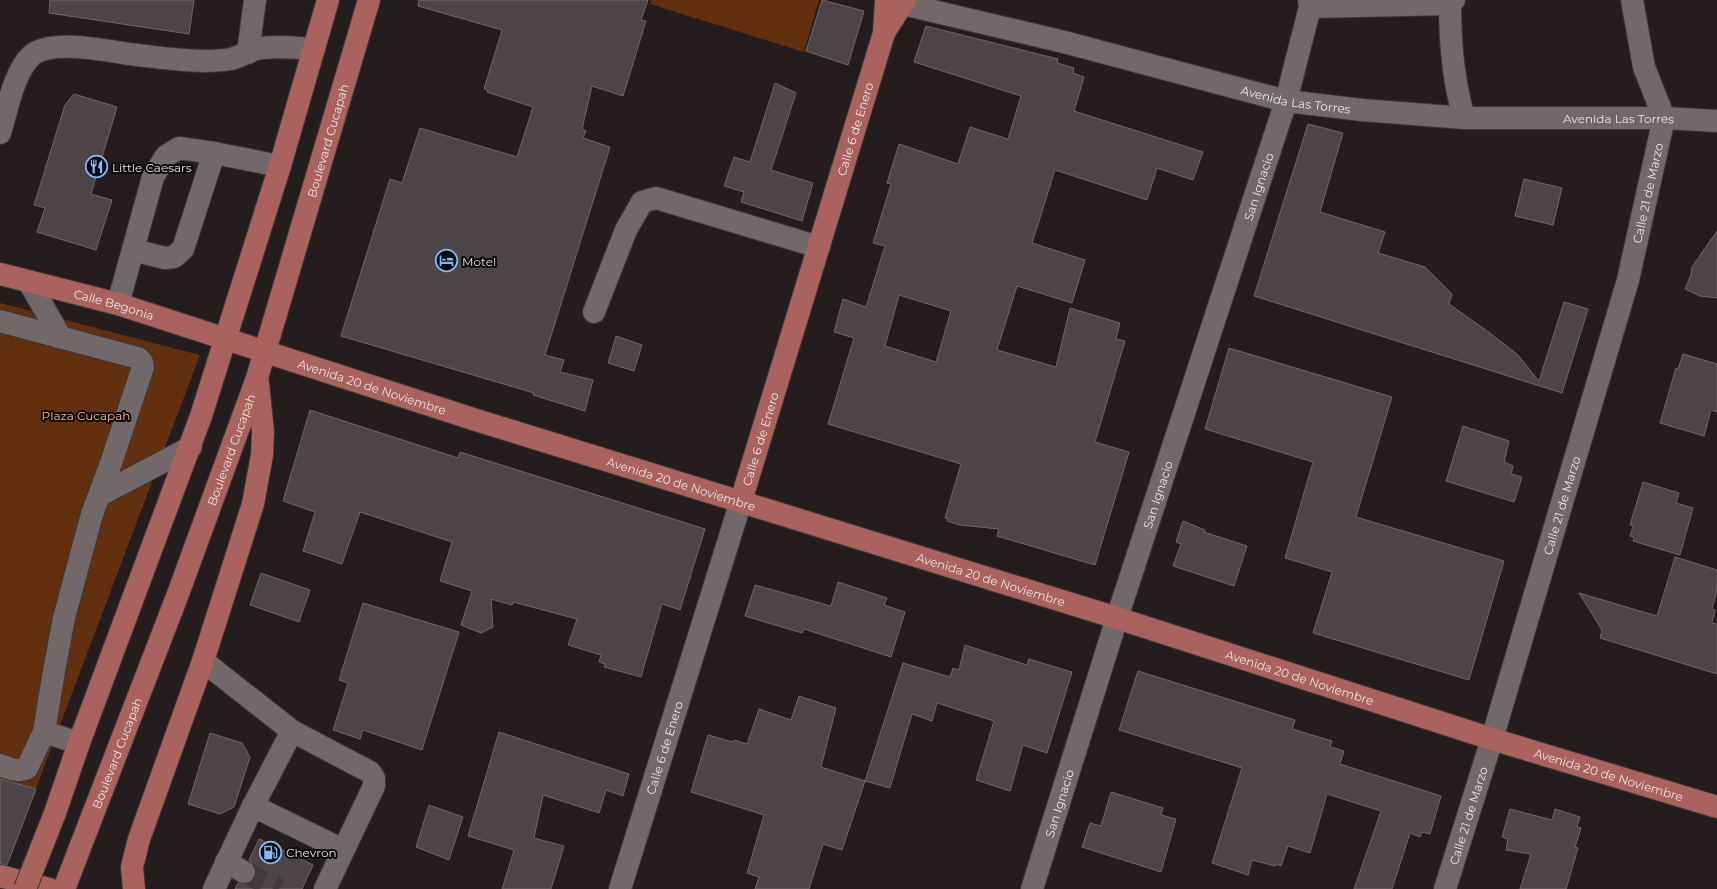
<svg xmlns="http://www.w3.org/2000/svg" width="1717" height="889" font-family="Montserrat,sans-serif">
	<style>
		.green { fill: #63300f }
		.building { fill: #4d4449; stroke: #6f666b; fill-rule: evenodd }
		.lines { fill: none; stroke-linecap: round; stroke-linejoin: round }
		.minor-tunnel { stroke: #423a3c; stroke-width: 22; stroke-dasharray: 22 11; stroke-linecap: butt }
		.minor-casing { stroke: #3e3738; stroke-width: 24 }
		.major-casing { stroke: #3e3738; stroke-width: 24 }
		.minor { stroke: #726769; stroke-width: 22 }
		.major { stroke: #a9625d; stroke-width: 22 }
		.major-bridge-casing { stroke: #3e3738; stroke-width: 24; stroke-linecap: butt }
		.major-bridge { stroke: #a9625d; stroke-width: 22 }
		.labels { text-anchor: middle; dominant-baseline: central; stroke-width: 4; stroke-linejoin: round; paint-order: stroke }
		.street-label { font-size: 12px; fill: #e9e2e3; stroke: #0b0808 }
		.poi-label { font-size: 12px; fill: #e9e2e3; stroke: #0b0808; text-anchor: start }
		.park-label { font-size: 12px; fill: #fdbc99; stroke: #0b0808 }
	</style>
	<rect width="100%" height="100%" fill="#251c1e"/>
	<path class="green" d="M 651,0 L 819,0 L 804,52 L 650,4 Z
		M 0,303 L 200,355 L 12,852 L 0,848 Z"/>
	<path class="building" d="M 50,0 L 194,0 L 189,34 L 49,13 Z
		M 419,0 L 648,0 L 641,20 L 646,21 L 623,96 L 592,86 L 582,129 L 586,131 L 583,138 L 610,147 L 545,355 L 564,360 L 560,372 L 593,380 L 585,411 L 533,395 L 534,393 L 341,336 L 390,179 L 402,183 L 420,128 L 517,157 L 533,107 L 487,92 L 488,90 L 484,89 L 502,30 L 418,6 Z
		M 822,0 L 864,11 L 848,65 L 806,51 Z
		M 926,26 L 1058,59 L 1057,63 L 1074,68 L 1073,73 L 1084,77 L 1074,111 L 1203,152 L 1193,180 L 1157,168 L 1147,200 L 1055,170 L 1032,243 L 1085,260 L 1072,303 L 1017,286 L 997,350 L 1056,367 L 1070,308 L 1120,323 L 1116,339 L 1125,341 L 1095,442 L 1129,452 L 1095,565 L 997,536 L 999,529 L 960,525 L 947,521 L 948,519 L 945,518 L 961,464 L 828,424 L 854,338 L 834,332 L 843,299 L 866,307 L 885,246 L 873,243 L 891,184 L 887,183 L 899,144 L 958,164 L 970,127 L 1008,139 L 1021,96 L 914,62 ZM 899,295 L 951,311 L 936,362 L 885,346 Z
		M 775,83 L 796,93 L 771,170 L 813,183 L 802,221 L 741,202 L 744,192 L 724,186 L 734,157 L 750,162 Z
		M 74,94 L 117,107 L 91,194 L 112,200 L 96,250 L 37,232 L 45,208 L 34,205 L 65,105 Z
		M 1308,124 L 1343,133 L 1320,212 L 1385,232 L 1378,253 L 1425,267 L 1452,294 L 1449,304 L 1490,333 L 1518,355 L 1539,381 L 1564,302 L 1588,309 L 1562,393 L 1254,296 Z
		M 1524,179 L 1562,188 L 1553,225 L 1515,216 Z
		M 1717,231 L 1717,298 L 1700,296 L 1685,289 L 1691,275 L 1692,267 Z
		M 616,336 L 642,345 L 634,371 L 608,363 Z
		M 1229,348 L 1392,397 L 1356,517 L 1504,561 L 1469,680 L 1313,633 L 1332,572 L 1285,558 L 1313,462 L 1205,429 Z
		M 1683,354 L 1717,364 L 1717,412 L 1711,410 L 1704,436 L 1660,423 L 1676,368 L 1678,369 Z
		M 310,410 L 458,458 L 460,452 L 705,529 L 680,610 L 662,604 L 641,677 L 604,667 L 605,664 L 599,662 L 601,655 L 568,645 L 577,619 L 513,602 L 512,605 L 491,599 L 493,627 L 481,633 L 461,625 L 472,591 L 440,581 L 452,542 L 360,512 L 342,564 L 303,551 L 315,512 L 283,501 Z
		M 1463,426 L 1509,441 L 1504,462 L 1513,466 L 1511,474 L 1522,477 L 1514,502 L 1446,481 Z
		M 1643,482 L 1679,493 L 1676,503 L 1693,508 L 1680,555 L 1633,541 L 1634,537 L 1630,536 L 1633,526 L 1630,525 Z
		M 1183,521 L 1205,530 L 1204,532 L 1247,546 L 1234,586 L 1173,566 L 1181,544 L 1176,542 Z
		M 1675,557 L 1717,570 L 1717,589 L 1712,609 L 1715,610 L 1712,623 L 1717,624 L 1717,674 L 1600,638 L 1602,630 L 1579,593 L 1657,616 Z
		M 261,573 L 310,590 L 299,622 L 250,605 Z
		M 838,582 L 887,598 L 884,605 L 905,612 L 891,657 L 804,629 L 802,633 L 745,616 L 755,585 L 831,606 Z
		M 363,603 L 459,632 L 422,750 L 363,730 L 360,739 L 333,730 L 348,683 L 339,680 Z
		M 965,645 L 1027,665 L 1029,659 L 1072,672 L 1047,753 L 1023,745 L 1010,791 L 976,780 L 994,721 L 937,703 L 932,721 L 912,714 L 890,788 L 865,781 L 903,663 L 950,677 L 953,668 L 959,670 Z
		M 1138,671 L 1295,720 L 1292,729 L 1332,741 L 1330,747 L 1344,751 L 1340,764 L 1441,796 L 1430,834 L 1422,832 L 1420,837 L 1410,833 L 1392,889 L 1354,889 L 1381,811 L 1327,794 L 1310,853 L 1288,846 L 1281,866 L 1276,864 L 1275,866 L 1252,860 L 1248,875 L 1212,863 L 1242,768 L 1119,730 Z
		M 799,696 L 836,708 L 821,767 L 865,781 L 842,850 L 823,844 L 809,889 L 755,889 L 759,877 L 747,873 L 764,815 L 691,792 L 708,735 L 733,742 L 734,740 L 747,744 L 759,709 L 791,720 Z
		M 499,732 L 629,774 L 623,796 L 606,790 L 599,813 L 543,795 L 534,838 L 564,846 L 551,889 L 502,889 L 514,850 L 468,836 Z
		M 210,733 L 242,743 L 250,757 L 234,807 L 220,814 L 188,804 Z
		M 0,779 L 36,789 L 7,865 L 0,864 Z
		M 1111,792 L 1163,808 L 1161,815 L 1176,819 L 1161,872 L 1082,847 L 1090,823 L 1101,826 Z
		M 429,805 L 463,817 L 449,860 L 416,847 Z
		M 1510,809 L 1552,820 L 1555,809 L 1580,817 L 1577,827 L 1581,828 L 1575,847 L 1578,848 L 1566,889 L 1520,889 L 1531,854 L 1506,850 L 1508,839 L 1502,837 Z
		M 259,839 L 313,865 L 302,889 L 235,889 L 238,883 L 244,884 L 250,883 L 255,878 L 256,871 L 255,866 L 249,860 Z"/>
	<g class="lines">
		<path class="minor-tunnel" d="M 244,872 L 279,889"/>
		<defs>
			<g id="minor">
				<path id="s1" d="M 886,0 L 1064,42 L 1286,101 L 1362,110 L 1464,118 L 1664,118 L 1717,121"/>
				<path d="M 1450,4 C 1450,44 1453,80 1464,118"/>
				<path d="M 1310,7 L 1450,4 L 1454,0"/>
				<path d="M 248,53 L 255,0"/>
				<path d="M 0,133 C 7,110 14,71 32,55 C 53,38 111,52 137,55 C 165,58 203,64 231,59 C 240,57 248,51 256,49 C 274,45 296,48 314,49"/>
				<path d="M 133,250 L 165,258 L 174,257 L 183,249 L 214,153"/>
				<path d="M 29,282 L 61,338"/>
				<path d="M 118,304 L 153,177 L 166,156 L 179,148 L 214,153 L 280,166"/>
				<path d="M 594,312 L 626,230 L 642,202 L 656,198 L 819,247"/>
				<path d="M 0,321 L 138,358 L 142,362 L 143,367 L 111,463 L 92,514 L 64,618 L 54,671 L 44,732 L 27,768 C 19,773 8,768 0,765"/>
				<path d="M 100,495 L 191,447"/>
				<path d="M 203,661 L 292,731 L 253,806 L 214,889"/>
				<path d="M 292,731 L 370,772 L 374,778 L 374,786 L 325,889"/>
				<path d="M 44,732 L 79,743"/>
				<path d="M 253,806 L 343,850"/>
				<path d="M 226,862 L 244,872"/>
				<path id="s2" d="M 620,889 L 741,501"/>
				<path id="s3" d="M 1032,889 L 1117,618 L 1286,101 L 1310,7 L 1309,0"/>
				<path id="s4" d="M 1445,889 L 1492,739 L 1628,280 L 1664,118 L 1644,67 L 1632,0"/>
			</g>
			<g id="major">
				<path d="M 885,31 L 905,0"/>
				<path id="s5" d="M 0,274 L 118,304 L 476,420 L 1117,618 L 1492,739 L 1717,807"/>
				<path id="s6" d="M 741,501 L 884,33 L 886,0"/>
				<path d="M 55,813 L 79,743 L 201,416 L 280,166 L 328,0"/>
				<path d="M 0,876 L 49,889"/>
				<path id="s7" d="M 64,889 L 178,594 L 257,378 L 369,0"/>
				<path d="M 134,889 L 132,867 L 139,839 L 203,661 L 253,504 L 262,455 L 263,432 L 258,383"/>
			</g>
		</defs>
		<use href="#minor" class="minor-casing"/>
		<use href="#major" class="major-casing"/>
		<use href="#minor" class="minor"/>
		<use href="#major" class="major"/>
		<defs>
			<path id="major-bridge" d="M 25,889 L 55,813"/>
		</defs>
		<use href="#major-bridge" class="major-bridge-casing"/>
		<use href="#major-bridge" class="major-bridge"/>
	</g>
	<defs>
		<symbol id="restaurant-ring" viewBox="-11 -11 22 22"><circle r="9.5" fill="#0b0808" stroke="#86bbfb" stroke-width="1.5"/><path d="M-5-6h1v4h1v-4h1v4h1v-4h1v5L-1.5 .5V6h-2V.5L-5-1ZM5-6V6H3V1.5H1.5Q1.5-4 5-6Z" fill="#86bbfb"/></symbol>
		<symbol id="hotel-ring" viewBox="-11 -11 22 22"><circle r="9.5" fill="#0b0808" stroke="#86bbfb" stroke-width="1.5"/><path d="M-6-4.5h1.5V1H6V5H4.5V3h-9V5H-6ZM-4 0a1.8 1.8 0 1 1 3.6 0ZM.5 0V-2.5h3Q6-2.5 6 0Z" fill="#86bbfb"/></symbol>
		<symbol id="fuel-ring" viewBox="-11 -11 22 22"><circle r="9.5" fill="#0b0808" stroke="#86bbfb" stroke-width="1.5"/><path d="M-5.5-6h7V0h2V4h1.3V-2.5L3-4.5l.8-.8L6-3V5H2.5V1h-1V6h-7ZM-4.2-4.7v3.2H.2V-4.7Z" fill="#86bbfb"/></symbol>
	</defs>
	<g fill-rule="evenodd">
		<use href="#restaurant-ring" x="84" y="154" width="25" height="25"/>
		<use href="#hotel-ring" x="434" y="248" width="25" height="25"/>
		<use href="#fuel-ring" x="258" y="840" width="25" height="25"/>
	</g>
	<g class="labels">
		<g class="street-label">
			<text stroke="none"><textPath href="#s1" startOffset="422">Avenida Las Torres</textPath></text>
			<text stroke="none"><textPath href="#s1" startOffset="746">Avenida Las Torres</textPath></text>
			<text stroke="none"><textPath href="#s6" startOffset="389">Calle 6 de Enero</textPath></text>
			<text stroke="none"><textPath href="#s7" startOffset="794">Boulevard Cucapah</textPath></text>
			<text stroke="none"><textPath href="#s3" startOffset="738">San Ignacio</textPath></text>
			<text stroke="none"><textPath href="#s4" startOffset="725">Calle 21 de Marzo</textPath></text>
			<text stroke="none"><textPath href="#s5" startOffset="118">Calle Begonia</textPath></text>
			<text stroke="none"><textPath href="#s5" startOffset="389">Avenida 20 de Noviembre</textPath></text>
			<text stroke="none"><textPath href="#s6" startOffset="65">Calle 6 de Enero</textPath></text>
			<text stroke="none"><textPath href="#s7" startOffset="470">Boulevard Cucapah</textPath></text>
			<text stroke="none"><textPath href="#s5" startOffset="713">Avenida 20 de Noviembre</textPath></text>
			<text stroke="none"><textPath href="#s3" startOffset="414">San Ignacio</textPath></text>
			<text stroke="none"><textPath href="#s4" startOffset="401">Calle 21 de Marzo</textPath></text>
			<text stroke="none"><textPath href="#s5" startOffset="1037">Avenida 20 de Noviembre</textPath></text>
			<text stroke="none"><textPath href="#s5" startOffset="1361">Avenida 20 de Noviembre</textPath></text>
			<text stroke="none"><textPath href="#s2" startOffset="148">Calle 6 de Enero</textPath></text>
			<text stroke="none"><textPath href="#s7" startOffset="146">Boulevard Cucapah</textPath></text>
			<text stroke="none"><textPath href="#s5" startOffset="1685">Avenida 20 de Noviembre</textPath></text>
			<text stroke="none"><textPath href="#s3" startOffset="90">San Ignacio</textPath></text>
			<text stroke="none"><textPath href="#s4" startOffset="77">Calle 21 de Marzo</textPath></text>
		</g>
		<g class="poi-label">
			<text x="112" y="167">Little Caesars</text>
			<text x="462" y="261">Motel</text>
			<text x="286" y="852">Chevron</text>
		</g>
		<g class="park-label">
			<text x="86" y="415">Plaza Cucapah</text>
		</g>
	</g>
</svg>
